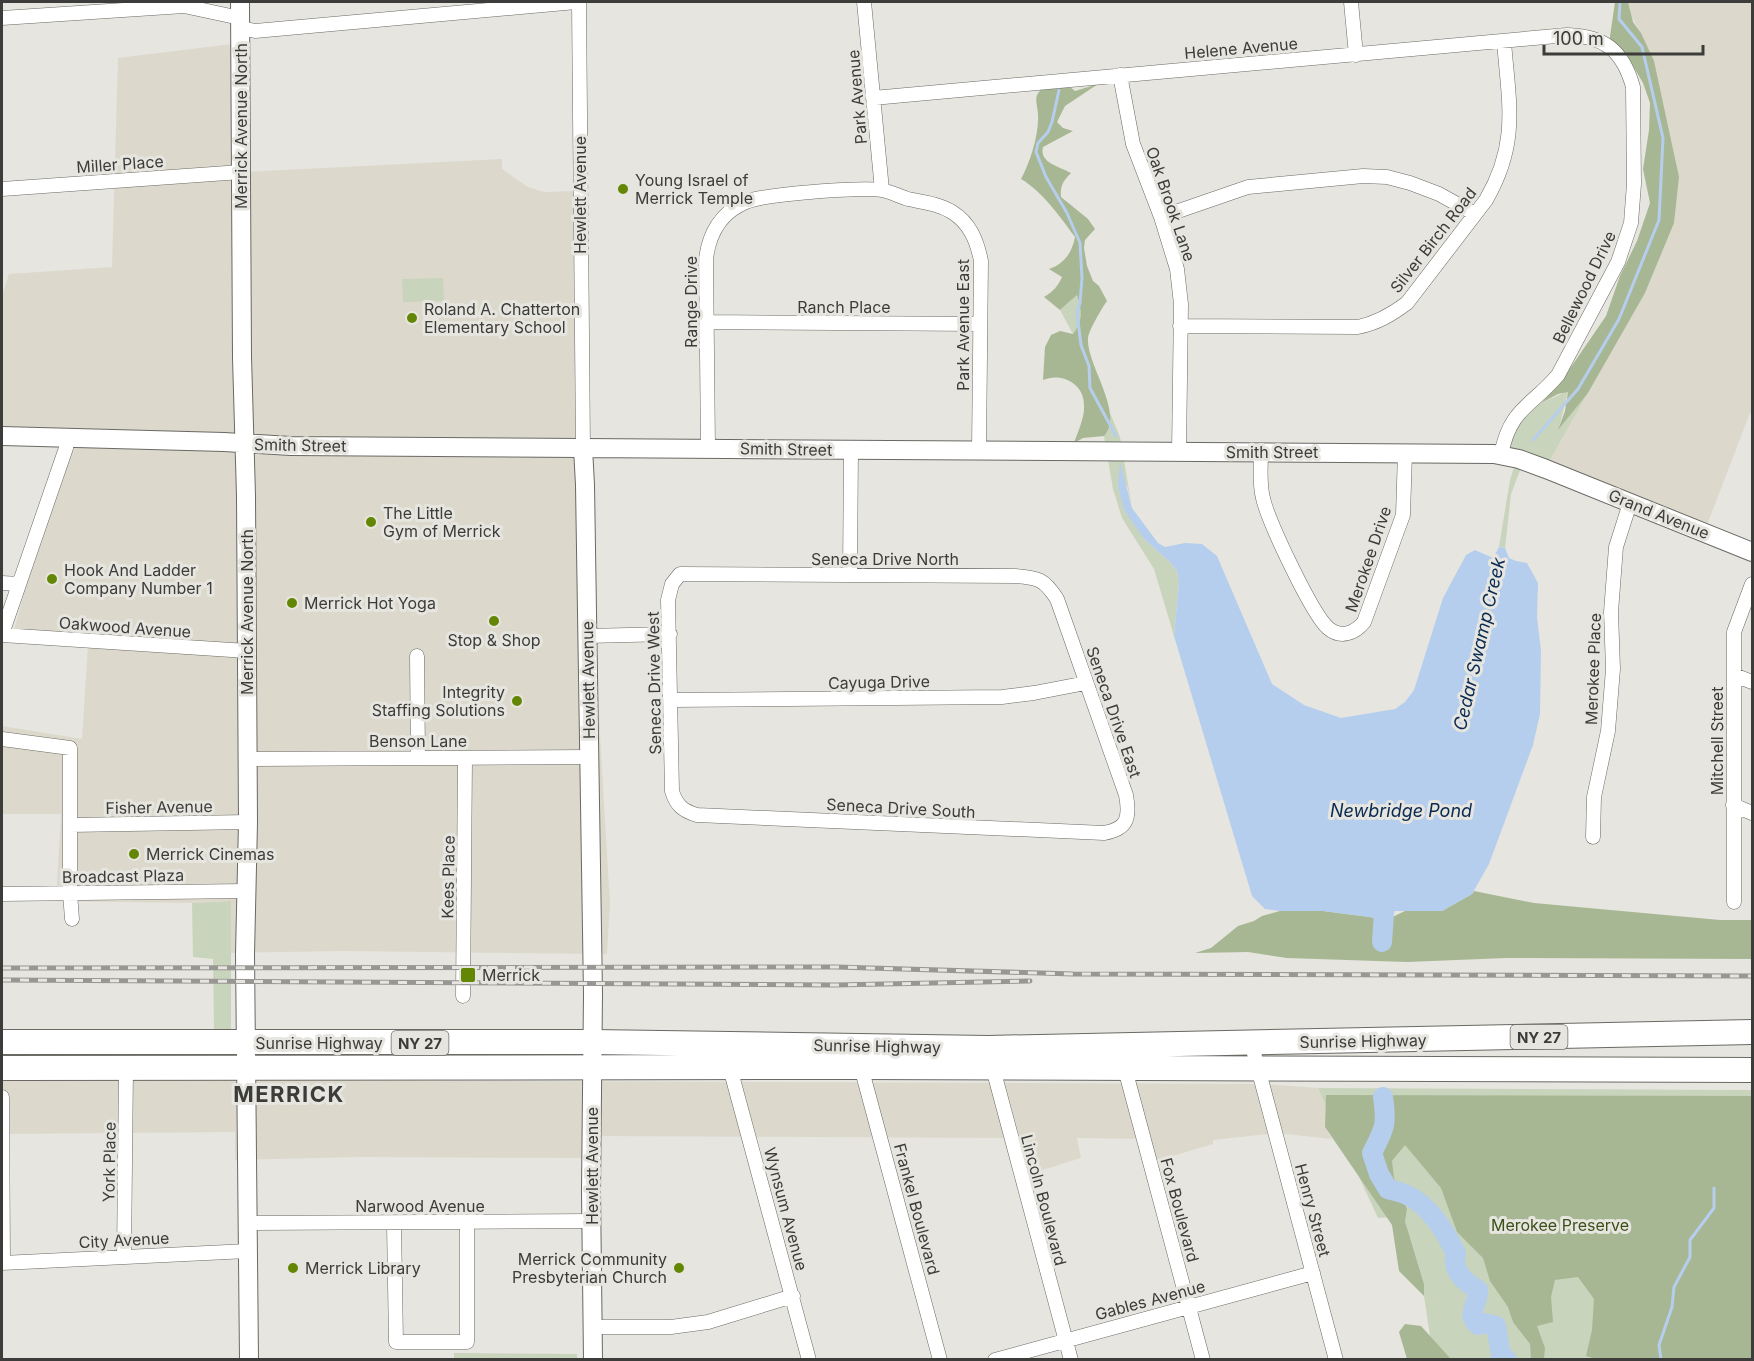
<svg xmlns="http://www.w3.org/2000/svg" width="1754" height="1361" font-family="Inter,sans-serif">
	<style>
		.built { fill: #dcd9cc }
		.green { fill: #c9d4bc }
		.forest { fill: #a7b793 }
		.water { fill: #b6ceee }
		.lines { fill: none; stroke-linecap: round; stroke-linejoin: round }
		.stream { stroke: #b6ceee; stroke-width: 3 }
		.river { stroke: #b6ceee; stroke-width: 20 }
		.street-casing { stroke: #6a6964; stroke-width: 15 }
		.secondary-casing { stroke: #6a6964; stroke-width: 20 }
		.highway-casing { stroke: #6a6964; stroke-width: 26 }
		.street { stroke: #fff; stroke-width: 14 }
		.secondary { stroke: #fff; stroke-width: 18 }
		.highway { stroke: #fff; stroke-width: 24 }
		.rail-casing { stroke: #989793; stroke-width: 5 }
		.rail { stroke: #e6e5df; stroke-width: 3; stroke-dasharray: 9; stroke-linecap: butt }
		.poi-dot { fill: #638604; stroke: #e6e5df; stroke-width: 2 }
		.labels { text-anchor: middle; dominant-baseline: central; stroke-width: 6; stroke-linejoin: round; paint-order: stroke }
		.shield { fill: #e6e5df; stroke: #6f6f6c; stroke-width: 1.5 }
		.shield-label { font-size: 15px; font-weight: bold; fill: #3c3c3a }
		.street-label { font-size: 16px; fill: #3c3c3a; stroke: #e6e5df }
		.poi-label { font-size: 16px; fill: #3c3c3a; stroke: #e6e5df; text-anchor: start }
		.park-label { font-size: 16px; fill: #3b4f18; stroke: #e6e5df }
		.water-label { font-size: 18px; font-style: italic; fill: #092a52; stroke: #e6e5df }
		.district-label { font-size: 22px; font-weight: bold; letter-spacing: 1.5px; fill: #3c3c3a; stroke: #e6e5df }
	</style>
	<rect width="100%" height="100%" fill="#e6e5df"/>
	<path class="built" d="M 1628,2 L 1752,2 L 1752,413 L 1750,413 L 1705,530 L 1546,467 L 1645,293 L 1674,223 L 1641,33 L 1631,16 Z
		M 240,43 L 242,172 L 502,159 L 502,169 L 528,187 L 544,192 L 579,191 L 583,448 L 610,904 L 607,954 L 342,951 L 231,953 L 230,901 L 192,903 L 56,901 L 61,814 L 2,814 L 2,726 L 82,739 L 88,645 L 11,641 L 67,438 L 2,436 L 2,296 L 9,274 L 112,267 L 118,58 Z
		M 2,1079 L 1263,1084 L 1318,1088 L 1326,1104 L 1325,1127 L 1332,1139 L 1276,1133 L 1213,1140 L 1213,1144 L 1149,1163 L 1142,1139 L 1077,1138 L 1081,1158 L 1020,1177 L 1008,1138 L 590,1136 L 589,1158 L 361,1157 L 235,1160 L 235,1132 L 2,1134 Z"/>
	<path class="green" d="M 443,278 L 444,301 L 403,302 L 402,279 Z
		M 1077,295 C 1082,310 1083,320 1073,334 L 1060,310 Z
		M 1568,391 L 1559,428 L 1588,393 L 1546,467 L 1524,460 L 1511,494 L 1505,548 L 1499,547 L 1510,480 L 1517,458 L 1503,454 L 1519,418 L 1541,403 Z
		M 1110,413 L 1120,437 L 1132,508 L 1127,485 L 1118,486 L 1144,539 L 1170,562 L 1177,571 L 1179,581 L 1174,636 L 1154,569 L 1122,518 L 1113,489 L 1104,436 L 1110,421 Z
		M 231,901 L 231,1029 L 214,1029 L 213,959 L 193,957 L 192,903 Z
		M 1318,1088 L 1752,1090 L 1752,1359 L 1451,1359 L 1430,1336 L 1424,1296 L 1424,1284 L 1405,1221 L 1405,1216 L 1378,1218 Z
		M 454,1353 L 577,1354 L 577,1359 L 454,1359 Z"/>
	<path class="forest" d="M 1615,2 L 1628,2 L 1633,22 L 1641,33 L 1654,61 L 1679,177 L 1674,223 L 1645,293 L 1588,393 L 1558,430 L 1565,411 L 1568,392 L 1558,394 L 1541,403 L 1558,386 L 1606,316 L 1620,276 L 1637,241 L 1650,203 L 1643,169 L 1649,130 L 1650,103 L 1643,83 L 1632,64 L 1609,43 Z
		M 1098,84 L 1065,106 L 1057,122 L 1063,128 L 1073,131 L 1043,147 C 1039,163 1059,166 1071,173 C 1063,181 1060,186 1061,197 L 1088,219 L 1095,229 L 1085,240 L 1084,248 L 1087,266 L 1093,281 L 1099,286 L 1107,301 C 1102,308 1089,330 1088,338 C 1086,365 1125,413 1104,436 L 1083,438 L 1074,443 C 1078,431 1085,417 1084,405 C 1084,383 1061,372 1043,380 L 1045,347 L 1051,335 L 1060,331 L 1073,334 C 1083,320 1082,311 1077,295 L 1060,310 L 1044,297 C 1053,292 1058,286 1062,277 L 1049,269 C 1064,264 1072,253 1075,237 C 1060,217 1043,192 1021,179 C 1030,162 1039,135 1038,115 C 1038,105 1032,97 1042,89 C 1049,84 1062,87 1070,87 L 1075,91 Z
		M 1474,891 L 1534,903 L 1720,920 L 1752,920 L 1752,959 L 1506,958 L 1407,962 L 1287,958 L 1248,952 L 1195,953 L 1211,948 L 1238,926 L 1254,921 L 1262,916 L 1280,911 L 1323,911 L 1370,917 L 1384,921 L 1405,911 L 1442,911 L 1472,894 Z
		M 1326,1095 L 1752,1096 L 1752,1359 L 1600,1360 L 1586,1356 L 1592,1330 L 1594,1299 L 1578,1277 L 1555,1280 L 1551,1297 L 1553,1322 L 1537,1326 L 1545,1348 L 1544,1359 L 1531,1359 L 1530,1344 L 1513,1322 L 1508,1307 L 1490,1281 L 1483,1258 L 1457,1232 L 1441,1188 L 1405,1145 L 1392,1161 L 1394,1178 L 1407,1209 L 1405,1221 L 1424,1284 L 1424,1296 L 1399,1271 L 1392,1225 L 1325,1127 Z
		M 1405,1324 L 1421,1326 L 1451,1359 L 1407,1359 L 1399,1332 Z"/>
	<path class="water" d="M 1120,462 L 1132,508 L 1158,543 L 1165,547 L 1185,543 L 1202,544 L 1217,556 L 1272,684 L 1304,705 L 1341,718 L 1395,709 L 1405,702 L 1414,690 L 1443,598 L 1466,555 L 1475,550 L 1493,558 L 1499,547 L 1505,548 L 1509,558 L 1516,561 L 1527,563 L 1538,583 L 1537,617 L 1541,651 L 1540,714 L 1533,745 L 1489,864 L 1472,894 L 1442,911 L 1386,911 L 1386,919 L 1384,921 L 1370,917 L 1323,911 L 1280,911 L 1265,909 L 1252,896 L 1174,636 L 1179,582 L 1177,571 L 1170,562 L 1144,539 L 1124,510 L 1118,486 Z"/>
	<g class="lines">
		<path class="stream" d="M 1059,90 L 1052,122 L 1048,132 L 1038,143 L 1036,152 L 1046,177 L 1067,213 L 1080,243 L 1082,278 L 1080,303 L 1077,313 L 1081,345 L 1089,366 L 1090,388 L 1116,436
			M 1533,440 L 1578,389 L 1619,319 L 1659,220 L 1663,138 L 1642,47 L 1619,19 L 1620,2
			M 1661,1360 L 1659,1345 L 1672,1307 L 1674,1287 L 1690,1257 L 1690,1240 L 1714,1208 L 1714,1188"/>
		<path class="river" d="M 1382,942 L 1385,899
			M 1383,1097 C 1387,1124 1385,1128 1372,1153 L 1379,1174 L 1388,1189 C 1394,1191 1401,1192 1407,1195 C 1429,1205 1446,1232 1456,1254 C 1451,1271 1465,1282 1478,1290 C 1479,1303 1465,1314 1478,1325 L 1484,1323 L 1496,1326 L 1501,1355 L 1507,1360"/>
		<defs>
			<path id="street" d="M 579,2 L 583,448
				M 864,2 L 882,190
				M 1351,2 L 1356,55
				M 2,18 L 184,6 L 240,18
				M 240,28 L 255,31 L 576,2
				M 1120,75 L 1133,144 L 1161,217 L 1177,269 L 1181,304 L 1179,452
				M 873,98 L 1567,35 C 1605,36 1623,51 1633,87 L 1634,184 L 1631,223 L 1618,262 L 1558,375 C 1531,407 1510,408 1501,455
				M 2,189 L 241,172
				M 1161,217 L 1248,187 L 1363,176 L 1387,177 L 1410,183 L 1439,194 L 1475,214
				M 707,322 L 980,324
				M 1180,326 L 1358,327 C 1377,323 1391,315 1407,303 L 1486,200 C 1519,143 1509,104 1504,42
				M 708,448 L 706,259 C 709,234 721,212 746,202 C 763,194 862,187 882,190 C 891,192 899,196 908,199 C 923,202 939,204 952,212 C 970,223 977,241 981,261 L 979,450
				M 1261,452 C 1261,467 1259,483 1263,498 C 1268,521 1312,614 1328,628 C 1341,639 1355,633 1364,622 L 1403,515 L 1405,453
				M 680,574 L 1015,576 C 1039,578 1044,579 1057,599 L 1126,795 C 1130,817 1128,829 1104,833 L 697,815 C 683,811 676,805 672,791 L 668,600 L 672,584 Z
				M 850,575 L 851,449
				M 2,583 L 19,584
				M 2,634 L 66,448 L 67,438
				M 2,635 L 247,651
				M 587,636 L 670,634
				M 417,656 L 418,758
				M 1734,675 L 1752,682
				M 671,700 L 1002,697 L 1034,693 L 1086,683
				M 2,739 L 70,748 L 70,893 L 72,919
				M 248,759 L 589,757
				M 1733,805 L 1752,813
				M 70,825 L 248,822
				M 1593,837 L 1594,797 L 1608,731 L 1613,669 L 1611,612 L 1616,547 L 1630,503
				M 2,894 L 246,891
				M 1734,902 L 1734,632 L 1752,584
				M 463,996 L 465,758
				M 1251,1042 L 1336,1360
				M 991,1061 L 1071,1360
				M 861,1067 L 940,1360
				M 730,1068 L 809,1360
				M 1125,1069 L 1203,1360
				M 2,1097 L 3,1262
				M 248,1223 L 592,1221
				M 394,1223 L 396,1342 L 467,1342 L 467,1222
				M 124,1257 L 126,1068
				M 2,1263 L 248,1251
				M 593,1327 L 671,1327 L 708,1322 L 793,1296
				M 995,1360 L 1313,1273"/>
			<path id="secondary" d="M 240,2 L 242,357 L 246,496 L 248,822 L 245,954 L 249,1360
				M 2,436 L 224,442 L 291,446 L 1494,454 L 1519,459 L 1546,469 L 1752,552
				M 583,448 L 585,485 L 593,994 L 591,1191 L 593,1360"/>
			<path id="highway" d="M 2,1042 L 593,1042 L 988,1048 L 1752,1032
				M 2,1068 L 861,1067 L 1752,1070"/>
		</defs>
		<use href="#street" class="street-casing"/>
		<use href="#secondary" class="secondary-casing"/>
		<use href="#highway" class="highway-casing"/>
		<use href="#street" class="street"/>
		<use href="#secondary" class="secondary"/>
		<use href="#highway" class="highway"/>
		<defs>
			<path id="rail" d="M 2,968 L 836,967 L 1073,974 L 1752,976
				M 2,980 L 835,985 L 1030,981"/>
		</defs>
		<use href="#rail" class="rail-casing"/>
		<use href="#rail" class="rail"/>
	</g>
	<g class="poi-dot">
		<circle cx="623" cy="189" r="6"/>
		<circle cx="412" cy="318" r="6"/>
		<circle cx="371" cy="522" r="6"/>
		<circle cx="52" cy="579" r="6"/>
		<circle cx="292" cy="603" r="6"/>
		<circle cx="494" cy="621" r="6"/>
		<circle cx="517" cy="701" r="6"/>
		<circle cx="134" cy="854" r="6"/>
		<rect x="460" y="967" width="16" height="16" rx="3"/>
		<circle cx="293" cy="1268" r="6"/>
		<circle cx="679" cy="1268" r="6"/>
	</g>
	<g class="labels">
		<g class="shield">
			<rect x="1510.5" y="1025" width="57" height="24" rx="4.5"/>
			<rect x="391.5" y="1031" width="57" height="24" rx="4.5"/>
		</g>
		<g class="shield-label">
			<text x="1539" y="1037">NY 27</text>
			<text x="420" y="1043">NY 27</text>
		</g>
		<g class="street-label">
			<text transform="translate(1241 48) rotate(-5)">Helene Avenue</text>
			<text transform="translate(857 97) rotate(-95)">Park Avenue</text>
			<text transform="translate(241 126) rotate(-90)">Merrick Avenue North</text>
			<text transform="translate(120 164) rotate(-4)">Miller Place</text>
			<text transform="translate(580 195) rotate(-90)">Hewlett Avenue</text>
			<text transform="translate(1171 204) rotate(71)">Oak Brook Lane</text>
			<text transform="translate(1433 240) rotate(-52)">Silver Birch Road</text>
			<text transform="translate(1584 287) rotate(-64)">Bellewood Drive</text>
			<text transform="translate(691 302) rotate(-90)">Range Drive</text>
			<text x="844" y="307">Ranch Place</text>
			<text transform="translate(963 325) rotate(-90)">Park Avenue East</text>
			<text transform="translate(300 445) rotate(1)">Smith Street</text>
			<text transform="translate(786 449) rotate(1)">Smith Street</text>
			<text x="1272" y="452">Smith Street</text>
			<text transform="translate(1659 514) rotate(22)">Grand Avenue</text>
			<text x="885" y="559">Seneca Drive North</text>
			<text transform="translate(1368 559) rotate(-71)">Merokee Drive</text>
			<text transform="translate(247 612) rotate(-90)">Merrick Avenue North</text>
			<text transform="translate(125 627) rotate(4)">Oakwood Avenue</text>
			<text transform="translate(1593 669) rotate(-88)">Merokee Place</text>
			<text transform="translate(588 680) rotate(-91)">Hewlett Avenue</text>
			<text transform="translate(879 682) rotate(-1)">Cayuga Drive</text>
			<text transform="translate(654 683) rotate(-91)">Seneca Drive West</text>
			<text transform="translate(1114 712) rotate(71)">Seneca Drive East</text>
			<text x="418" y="741">Benson Lane</text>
			<text transform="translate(1717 741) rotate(-90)">Mitchell Street</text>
			<text transform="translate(159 807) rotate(-1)">Fisher Avenue</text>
			<text transform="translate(901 808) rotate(3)">Seneca Drive South</text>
			<text transform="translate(123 876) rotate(-1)">Broadcast Plaza</text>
			<text transform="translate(448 877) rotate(-89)">Kees Place</text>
			<text transform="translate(1363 1041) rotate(-1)">Sunrise Highway</text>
			<text x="319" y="1043">Sunrise Highway</text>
			<text transform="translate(877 1046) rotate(1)">Sunrise Highway</text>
			<text transform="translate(109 1162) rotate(-89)">York Place</text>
			<text transform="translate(592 1166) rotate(-90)">Hewlett Avenue</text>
			<text transform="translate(1044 1200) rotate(75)">Lincoln Boulevard</text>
			<text x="420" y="1206">Narwood Avenue</text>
			<text transform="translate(786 1209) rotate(75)">Wynsum Avenue</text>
			<text transform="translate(917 1209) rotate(75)">Frankel Boulevard</text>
			<text transform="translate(1180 1210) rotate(75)">Fox Boulevard</text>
			<text transform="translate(1313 1210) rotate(75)">Henry Street</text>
			<text transform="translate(124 1240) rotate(-3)">City Avenue</text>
			<text transform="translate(1150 1300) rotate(-15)">Gables Avenue</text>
		</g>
		<g class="poi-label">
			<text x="635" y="180">Young Israel of<tspan x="635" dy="18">Merrick Temple</tspan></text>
			<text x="424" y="309">Roland A. Chatterton<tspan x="424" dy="18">Elementary School</tspan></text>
			<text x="383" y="513">The Little<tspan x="383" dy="18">Gym of Merrick</tspan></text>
			<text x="64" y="570">Hook And Ladder<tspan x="64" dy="18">Company Number 1</tspan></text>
			<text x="304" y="603">Merrick Hot Yoga</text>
			<text x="494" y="640" text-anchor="middle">Stop &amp; Shop</text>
			<text x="505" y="692" text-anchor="end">Integrity<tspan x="505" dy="18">Staffing Solutions</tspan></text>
			<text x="146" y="854">Merrick Cinemas</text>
			<text x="482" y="975">Merrick</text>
			<text x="667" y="1259" text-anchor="end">Merrick Community<tspan x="667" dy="18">Presbyterian Church</tspan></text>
			<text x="305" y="1268">Merrick Library</text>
		</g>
		<g class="park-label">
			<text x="1560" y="1225">Merokee Preserve</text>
		</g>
		<g class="water-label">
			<text transform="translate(1479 644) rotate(-77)">Cedar Swamp Creek</text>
			<text x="1401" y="810">Newbridge Pond</text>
		</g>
		<g class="district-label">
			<text x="289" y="1094">MERRICK</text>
		</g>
	</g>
	<rect width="1754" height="1361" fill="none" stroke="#3c3c3a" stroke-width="6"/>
	<path d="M1544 45v9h159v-9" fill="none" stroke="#3c3c3a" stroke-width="3"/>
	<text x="1553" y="45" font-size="18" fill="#3c3c3a" stroke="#e6e5df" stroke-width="4.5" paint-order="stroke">100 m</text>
</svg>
